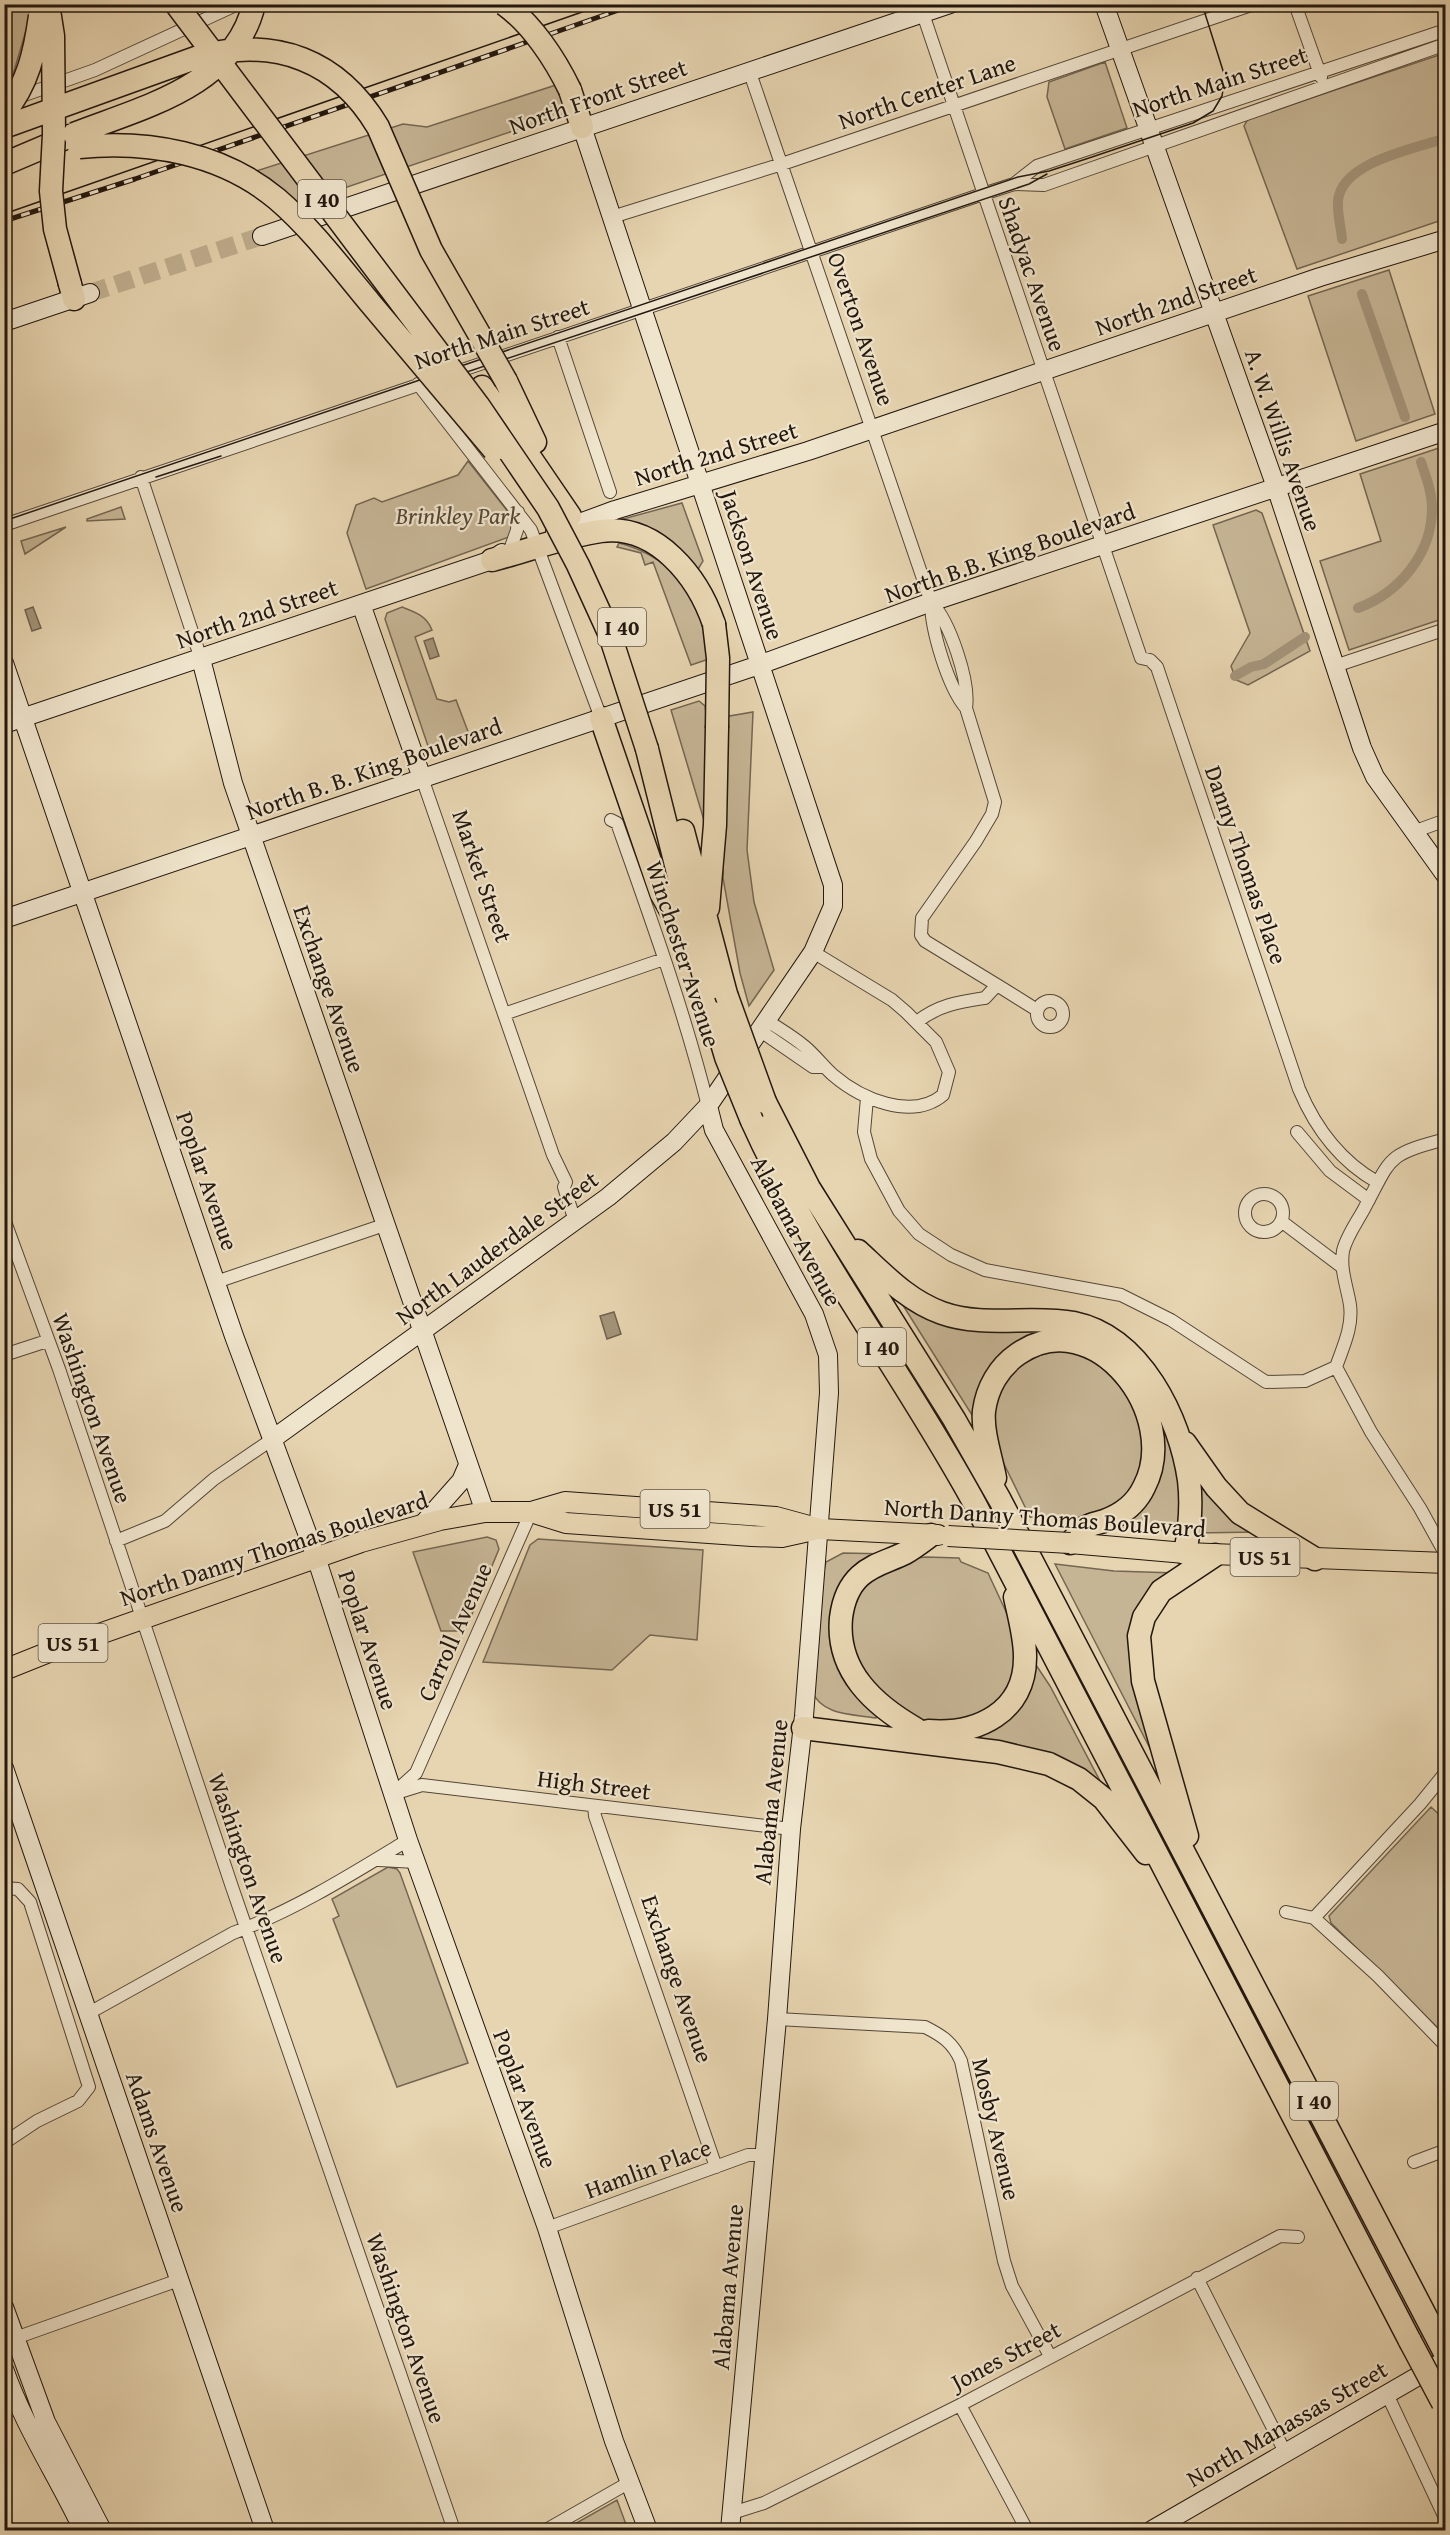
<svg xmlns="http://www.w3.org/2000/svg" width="1450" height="2535" font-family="'Gentium Book Plus',serif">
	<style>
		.green { fill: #c6b595; stroke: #746652; stroke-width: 1.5 }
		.water { fill: #a4947a; stroke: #70624f; stroke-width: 1.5 }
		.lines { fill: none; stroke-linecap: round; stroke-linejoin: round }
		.canal { stroke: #a4947a; stroke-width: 10 }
		.secondary-tunnel { stroke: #c0af90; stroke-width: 18; stroke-dasharray: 18 9; stroke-linecap: butt }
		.street-casing { stroke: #544637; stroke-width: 14 }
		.secondary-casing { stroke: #23170e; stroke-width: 20 }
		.primary-casing { stroke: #23170e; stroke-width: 22 }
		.highway-casing { stroke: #23170e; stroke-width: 25 }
		.street { stroke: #efe4cc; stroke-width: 12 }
		.secondary { stroke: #efe4cc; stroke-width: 18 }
		.primary { stroke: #e7d5b1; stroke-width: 20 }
		.highway { stroke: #e7d5b1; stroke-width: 22 }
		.tram { stroke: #23170e; stroke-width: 1.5 }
		.rail-casing { stroke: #23170e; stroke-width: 5 }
		.rail { stroke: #efe4cc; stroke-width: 3; stroke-dasharray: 9; stroke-linecap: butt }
		.primary-bridge-casing { stroke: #23170e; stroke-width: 22; stroke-linecap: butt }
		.highway-bridge-casing { stroke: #23170e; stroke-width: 25; stroke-linecap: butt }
		.primary-bridge { stroke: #e7d5b1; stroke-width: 20 }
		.highway-bridge { stroke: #e7d5b1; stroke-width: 22 }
		.labels { text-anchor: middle; stroke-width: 4.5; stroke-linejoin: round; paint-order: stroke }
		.shield { fill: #efe4cc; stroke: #605447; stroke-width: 1.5 }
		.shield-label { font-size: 22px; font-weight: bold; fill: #23170e }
		.street-label { font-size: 24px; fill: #23170e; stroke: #efe4cc }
		.park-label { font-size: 24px; font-style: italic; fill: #544636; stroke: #efe4cc }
	</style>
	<rect width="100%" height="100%" fill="#e7d5b1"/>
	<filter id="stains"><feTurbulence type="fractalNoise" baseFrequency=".00333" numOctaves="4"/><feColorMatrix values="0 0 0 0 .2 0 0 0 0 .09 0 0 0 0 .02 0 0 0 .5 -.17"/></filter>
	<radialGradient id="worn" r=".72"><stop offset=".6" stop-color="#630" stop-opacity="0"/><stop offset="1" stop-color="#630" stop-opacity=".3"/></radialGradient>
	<path class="green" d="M4 5H29L30 17 12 78 5 80Z
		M1445 53V219L1297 269 1244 126 1248 119Z
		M1105 62 1127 128 1065 149 1047 97 1049 82Z
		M556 85 566 105V113L297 204 253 172 403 124 427 127Z
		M1389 270 1435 414 1356 441 1308 296Z
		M1445 446V618L1349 650 1320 561 1381 541 1360 474Z
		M468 461 513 518 514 523 509 537 366 589 347 533 356 505 374 498 382 502 458 475Z
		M682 503 703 561 697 571 612 522Z
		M121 507 125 519 87 521V519Z
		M1256 510 1262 513 1310 651 1248 685 1236 680 1231 666 1250 633 1213 525Z
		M66 527 25 554 21 541Z
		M619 543C661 554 689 580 705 622 709 633 708 647 709 659L691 665 653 562 645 565 641 553 617 547Z
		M402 607C415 612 427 616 432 630L415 637 437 699 449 702 456 700 472 742 438 752 429 749 385 619 387 613Z
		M699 701 705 706 709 736 706 827 671 710Z
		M753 712 747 850 754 902 774 970 749 1006 740 973 723 878 724 717Z
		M894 1291C913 1304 933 1317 955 1323 982 1329 1013 1325 1041 1326 1095 1327 1123 1348 1150 1394 1159 1408 1167 1422 1172 1438 1181 1467 1191 1503 1182 1532L1099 1527C1109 1521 1122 1519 1131 1511 1203 1445 1112 1298 1021 1347 993 1362 982 1393 980 1423H977Z
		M1063 1345 1093 1356 1132 1400 1145 1442 1137 1486 1113 1510 1072 1519 1030 1517 1003 1462 994 1438V1398L1013 1368Z
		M1199 1475 1260 1532 1194 1533Z
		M487 1537 496 1540 499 1549 465 1631H441L413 1552Z
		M538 1539 703 1550 697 1640 650 1635 612 1670 483 1662 530 1545Z
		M843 1553 889 1554 833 1629 877 1713 876 1718C853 1714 822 1716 812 1691L821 1583 826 1562Z
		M926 1557 959 1558 961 1562 988 1573 1015 1631 1014 1675 997 1704 969 1723 924 1721 890 1705 850 1651V1608L868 1577 908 1559Z
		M1055 1564 1114 1571 1175 1573 1148 1598 1158 1764Z
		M1030 1656 1050 1686 1109 1798 949 1738 991 1727Z
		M1431 1807 1445 1820V2035L1331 1923 1329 1916Z
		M388 1867 397 1869 400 1873 468 2063 397 2087 333 1919 339 1916 332 1899Z
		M617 2500 628 2530H564Z"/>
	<path class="water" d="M33 607 41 628 32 631 25 610Z
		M433 638 439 656 430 659 424 641Z
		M614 1312 621 1334 607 1339 600 1316Z"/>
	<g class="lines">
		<path class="canal" d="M1342 239C1341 227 1337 213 1338 201 1341 162 1414 149 1446 138
			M1362 294 1405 417
			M1358 608C1399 593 1432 554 1432 508 1432 492 1426 477 1421 462
			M1235 676 1251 667 1264 664 1305 637"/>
		<path class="secondary-tunnel" d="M90 293 262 236"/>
		<g class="street-casing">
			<path id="street" d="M1295 4 1321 77
				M923 14 1141 658 1150 660 1157 667 1299 1089C1315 1127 1340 1161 1377 1182
				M749 70 931 602C931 630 948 687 966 708L995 802 992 814 976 841 922 918 921 935 925 941 997 985
				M16 98 95 70 238 4
				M1014 184 1044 185 1446 44
				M612 217 782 164 1254 4
				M558 337 610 492
				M418 384 531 530 601 718
				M141 477 201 659
				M4 525 983 194 1014 184 1037 166 1446 30
				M511 547 517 530 518 512
				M931 602C950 622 970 681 966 708
				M1335 666 1446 629
				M422 778 553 1155 566 1182 564 1187 575 1221
				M611 820 617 823C650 916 684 1010 708 1106
				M1413 832 1446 820
				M1037 1014a13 13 0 1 1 26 0a13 13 0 1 1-26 0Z
				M504 1014 664 959
				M766 1020C778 1028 792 1036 804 1046 815 1055 823 1066 833 1075 861 1099 912 1121 943 1095L949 1072 936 1042 906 1012 892 1000 813 952
				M917 1022C938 1005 959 1002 985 998L997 985 1037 1010
				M759 1030 813 1067H825
				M867 1098 864 1132 871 1159 899 1211 919 1234 951 1255 985 1270 1121 1295 1171 1320 1266 1382 1305 1381 1336 1367
				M1297 1132 1330 1171 1369 1200
				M1446 1139C1385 1155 1392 1157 1364 1209 1357 1222 1346 1237 1343 1251 1340 1270 1347 1286 1350 1305 1353 1327 1343 1347 1336 1367L1371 1432 1420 1508 1446 1555
				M1245 1213a19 19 0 1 1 38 0a19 19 0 1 1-38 0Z
				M4 1219 59 1369 232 1887 454 2530
				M1281 1221 1342 1267
				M216 1282 384 1225
				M4 1355 47 1341
				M116 1541 165 1521 214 1479 274 1438
				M396 1791 416 1773 531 1512
				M393 1794 422 1785 791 1829
				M594 1806 595 1816 716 2167
				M379 1860 416 1862
				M4 1888 18 1889 30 1902 89 2087 78 2101 37 2121 4 2143
				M1286 1912 1314 1918 1420 1804 1446 1772
				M1314 1918 1378 1976 1446 2046
				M89 2013 233 1933C295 1910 352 1874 408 1840
				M777 2019 925 2027C943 2036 953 2043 961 2061L1004 2261 1012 2286 1050 2356
				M1414 2162 1446 2150
				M547 2228 748 2155H764
				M1197 2278 1285 2452
				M4 2342 179 2280
				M1387 2394 1446 2520
				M960 2405 1027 2530
				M732 2513 764 2503 960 2405 1280 2236 1298 2237
				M546 2530 630 2482"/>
		</g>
		<g class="secondary-casing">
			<path id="secondary" d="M1104 4 1276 487 1362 748 1375 777 1446 876
				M262 236 950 4
				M4 322 90 293
				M555 532 615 510 808 451 1320 277 1446 239
				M361 604 422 778
				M201 659 233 783 485 1512
				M4 663 234 1336 316 1557 408 1840 547 2228 614 2441 648 2530
				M4 724 492 560 502 553
				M4 919 759 665 931 602 1446 431
				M708 1106 714 1130 814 1314 828 1355 829 1393 804 1716 791 1829 777 2019 730 2530
				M274 1438 608 1197 674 1142 708 1106 813 952 833 906V885L582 127
				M422 1525 461 1481 468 1465
				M4 1768 265 2530
				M4 2307 46 2422 102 2530
				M4 2369C25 2428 57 2475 83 2530
				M1152 2530 1446 2360"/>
		</g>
		<g class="primary-casing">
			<path id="primary" d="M531 1512 566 1523 752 1536 782 1537 818 1529
				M1070 1543 1185 1553 1446 1563
				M4 1670 54 1650 361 1542 440 1520 485 1512H531L565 1502 776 1517 820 1529 938 1535"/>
		</g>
		<g class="highway-casing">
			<path id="highway" d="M570 90 582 127
				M4 164 70 136
				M70 284 74 299
				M506 381 535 442
				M482 387 570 516
				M492 560C526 551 567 536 601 531 657 524 698 577 714 624
				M601 718 661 893 684 934
				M647 749 713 1013
				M683 831 726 994
				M708 908 715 825 717 728
				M765 1102 809 1188 954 1419 1000 1500 1446 2355
				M752 1121C813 1257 905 1375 976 1506L1410 2341
				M858 1251C884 1275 908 1301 942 1313 984 1328 1031 1315 1074 1323 1141 1337 1180 1418 1189 1480 1192 1505 1190 1528 1185 1553
				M1185 1443 1216 1487 1240 1513 1315 1559
				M995 1478C991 1457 982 1432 984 1411 987 1388 999 1367 1018 1354 1095 1301 1182 1415 1144 1487 1136 1504 1121 1515 1104 1521 1098 1523 1091 1524 1086 1527 1081 1531 1075 1538 1070 1543
				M803 1728 998 1752 1049 1764 1079 1779 1104 1799 1146 1853
				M916 1729C874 1705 836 1671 841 1618 843 1602 848 1587 860 1576 873 1564 889 1561 905 1553 914 1548 923 1541 931 1535
				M928 1731C976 1735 1026 1713 1025 1656 1025 1637 1019 1616 1015 1597
				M1187 1836 1143 1681 1139 1636 1144 1617 1161 1591 1215 1555"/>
		</g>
		<use href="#street" class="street"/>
		<use href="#secondary" class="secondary"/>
		<use href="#primary" class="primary"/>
		<use href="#highway" class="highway"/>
		<path class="tram" d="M4 214 605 4
			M434 383 1029 184 1047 174
			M156 477 221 456
			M4 521 1018 177 1049 171 1086 159 1193 123 1213 111 1222 96 1225 77 1202 4"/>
		<g class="rail-casing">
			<path id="rail" d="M4 221 135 179 636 4"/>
		</g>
		<use href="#rail" class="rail"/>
		<g class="primary-bridge-casing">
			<path id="primary-bridge" d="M948 1536 1070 1543"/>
		</g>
		<g class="highway-bridge-casing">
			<path id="highway-bridge" d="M48 4 53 36 54 134 51 191 55 229 70 284
				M176 4 478 405 548 508 578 565 610 635 647 749
				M504 4C532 24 555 59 570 90
				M4 113C28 84 35 52 40 16
				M4 127 201 56C276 37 338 60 378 127L431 250 506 381
				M74 134C143 107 235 86 254 4
				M79 147C148 140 222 153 277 199 312 229 341 268 371 304 412 352 453 401 494 450
				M714 624 718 658 717 728
				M726 994 765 1102
				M713 1013 726 1057 752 1121
				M1410 2341 1443 2403"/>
		</g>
		<use href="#primary-bridge" class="primary-bridge"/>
		<use href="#highway-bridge" class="highway-bridge"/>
	</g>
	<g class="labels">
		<g class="shield">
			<rect x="298" y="180" width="48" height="38" rx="4.5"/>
			<rect x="598" y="608" width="48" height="38" rx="4.5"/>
			<rect x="858" y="1328" width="48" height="38" rx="4.5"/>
			<rect x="640.5" y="1490" width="69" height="38" rx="4.5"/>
			<rect x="1230.5" y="1538" width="69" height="38" rx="4.5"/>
			<rect x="38.5" y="1624" width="69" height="38" rx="4.5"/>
			<rect x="1290" y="2082" width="48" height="38" rx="4.5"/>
		</g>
		<g class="shield-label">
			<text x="322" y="207">I 40</text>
			<text x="622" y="635">I 40</text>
			<text x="882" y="1355">I 40</text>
			<text x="675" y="1517">US 51</text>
			<text x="1265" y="1565">US 51</text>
			<text x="73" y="1651">US 51</text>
			<text x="1314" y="2109">I 40</text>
		</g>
		<g class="street-label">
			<text transform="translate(1220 82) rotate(-18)" y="8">North Main Street</text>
			<text transform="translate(927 92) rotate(-19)" y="8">North Center Lane</text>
			<text transform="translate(598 97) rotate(-19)" y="8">North Front Street</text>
			<text transform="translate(1032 274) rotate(71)" y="8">Shadyac Avenue</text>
			<text transform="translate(1176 301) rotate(-19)" y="8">North 2nd Street</text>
			<text transform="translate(861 329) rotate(71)" y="8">Overton Avenue</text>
			<text transform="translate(502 334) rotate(-18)" y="8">North Main Street</text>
			<text transform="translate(1283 440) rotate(71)" y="8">A. W. Willis Avenue</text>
			<text transform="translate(716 454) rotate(-17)" y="8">North 2nd Street</text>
			<text transform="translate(1010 553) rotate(-19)" y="8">North B.B. King Boulevard</text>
			<text transform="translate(752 565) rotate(72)" y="8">Jackson Avenue</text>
			<text transform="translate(257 614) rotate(-19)" y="8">North 2nd Street</text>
			<text transform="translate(374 769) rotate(-19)" y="8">North B. B. King Boulevard</text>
			<text transform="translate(1246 865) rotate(71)" y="8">Danny Thomas Place</text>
			<text transform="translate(482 876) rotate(71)" y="8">Market Street</text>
			<text transform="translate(683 954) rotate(72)" y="8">Winchester Avenue</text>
			<text transform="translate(329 989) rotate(71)" y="8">Exchange Avenue</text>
			<text transform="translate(207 1181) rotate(71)" y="8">Poplar Avenue</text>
			<text transform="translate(796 1231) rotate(62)" y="8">Alabama Avenue</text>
			<text transform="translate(497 1248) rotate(-36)" y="8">North Lauderdale Street</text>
			<text transform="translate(92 1408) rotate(71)" y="8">Washington Avenue</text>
			<text transform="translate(1045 1518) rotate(4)" y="8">North Danny Thomas Boulevard</text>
			<text transform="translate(274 1549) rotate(-18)" y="8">North Danny Thomas Boulevard</text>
			<text transform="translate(455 1632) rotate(-66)" y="8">Carroll Avenue</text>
			<text transform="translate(368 1640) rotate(72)" y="8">Poplar Avenue</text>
			<text transform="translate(594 1785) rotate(7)" y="8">High Street</text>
			<text transform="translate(771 1802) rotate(-84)" y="8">Alabama Avenue</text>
			<text transform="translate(248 1868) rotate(71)" y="8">Washington Avenue</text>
			<text transform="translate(677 1979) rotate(71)" y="8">Exchange Avenue</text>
			<text transform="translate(525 2099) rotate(70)" y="8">Poplar Avenue</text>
			<text transform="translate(996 2129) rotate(77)" y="8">Mosby Avenue</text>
			<text transform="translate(157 2142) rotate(71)" y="8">Adams Avenue</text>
			<text transform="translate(648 2169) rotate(-20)" y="8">Hamlin Place</text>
			<text transform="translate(728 2287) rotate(-85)" y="8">Alabama Avenue</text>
			<text transform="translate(406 2328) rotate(71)" y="8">Washington Avenue</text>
			<text transform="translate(1006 2356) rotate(-28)" y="8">Jones Street</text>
			<text transform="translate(1287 2424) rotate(-30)" y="8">North Manassas Street</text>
		</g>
		<g class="park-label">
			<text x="458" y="524">Brinkley Park</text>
		</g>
	</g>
	<rect width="1450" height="2535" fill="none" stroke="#e7d5b1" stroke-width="24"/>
	<rect x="6" y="6" width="1438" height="2523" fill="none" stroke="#23170e" stroke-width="3"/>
	<rect x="12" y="12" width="1426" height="2511" fill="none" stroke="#23170e" stroke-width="1.5"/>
	<rect width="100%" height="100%" filter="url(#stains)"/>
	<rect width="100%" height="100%" fill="url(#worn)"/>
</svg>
